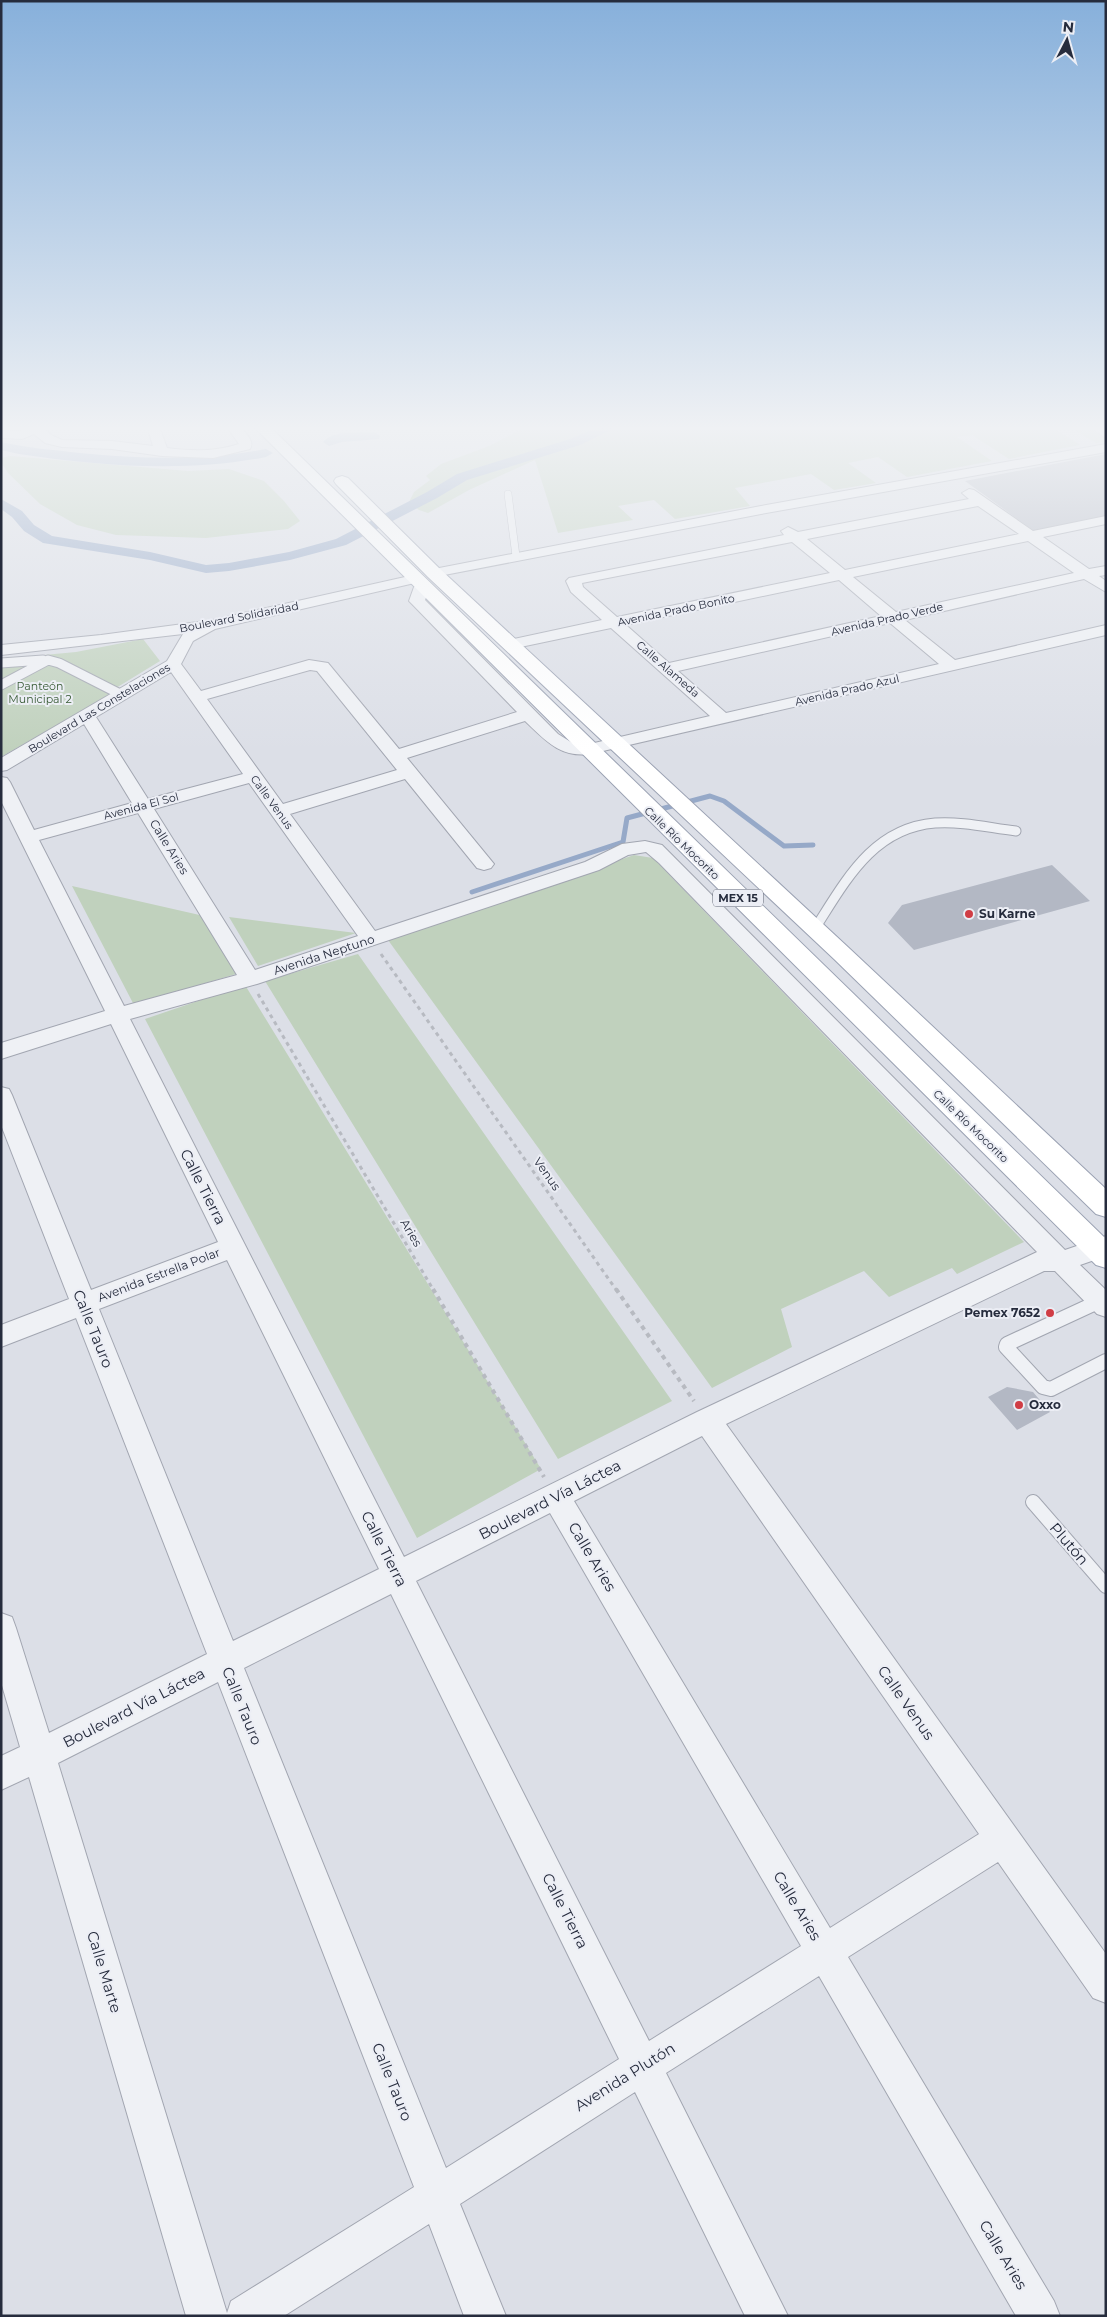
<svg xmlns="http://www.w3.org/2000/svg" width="1107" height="2317" font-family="Montserrat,sans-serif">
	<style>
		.green { fill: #c0d1bd }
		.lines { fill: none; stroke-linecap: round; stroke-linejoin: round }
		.stream { stroke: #96a9c8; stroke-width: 5 }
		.canal { fill: #96a9c8; fill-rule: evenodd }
		.building { fill: #b3b8c4 }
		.service-far2-casing { stroke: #a2a6b1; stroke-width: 8 }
		.service-far1-casing { stroke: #a2a6b1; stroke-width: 11 }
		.service-casing { stroke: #a2a6b1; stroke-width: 16 }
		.minor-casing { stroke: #a2a6b1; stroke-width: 2 }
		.primary-casing { stroke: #9ba2b3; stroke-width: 2 }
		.path-far1 { stroke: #b7bac1; stroke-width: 3; stroke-dasharray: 4 4; stroke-linecap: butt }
		.path { stroke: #b7bac1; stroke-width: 4; stroke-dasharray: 4.5 4.5; stroke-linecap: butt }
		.service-far2 { stroke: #eff1f5; stroke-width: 7 }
		.service-far1 { stroke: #eff1f5; stroke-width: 9 }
		.service { stroke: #eff1f5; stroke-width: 14 }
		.minor { fill: #eff1f5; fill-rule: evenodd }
		.primary { fill: #fff; fill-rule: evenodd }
		.poi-dot { fill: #d03d45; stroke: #eceef5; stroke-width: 2 }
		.labels { text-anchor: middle; stroke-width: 4; stroke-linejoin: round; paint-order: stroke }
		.far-street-label { font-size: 11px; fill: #262c3d; stroke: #eceef5 }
		.far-park-label { font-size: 11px; fill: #365933; stroke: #eceef5 }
		.shield { fill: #eceef5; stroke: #616674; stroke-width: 1 }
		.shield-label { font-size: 11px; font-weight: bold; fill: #262c3d }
		.street-label { font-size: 12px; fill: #262c3d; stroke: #eceef5 }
		.poi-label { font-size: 12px; font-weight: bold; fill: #262c3d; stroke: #eceef5; text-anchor: start }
		.near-street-label { font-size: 15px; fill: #262c3d; stroke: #eceef5 }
	</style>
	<rect width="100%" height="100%" fill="#dcdfe7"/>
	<path class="green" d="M528 426H1064L1054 428 1080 445 1009 459 972 435 957 437 992 461 907 477 878 457 848 463 876 483 834 490 811 474 735 488 750 506 675 519 654 500 618 506 633 520 558 533 535 460 469 490 428 513 419 510 409 502 414 492 430 480 426 476 441 464 489 446Z
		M1068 426H1091L1106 436V442L1096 443Z
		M10 456 188 471 229 469 264 481 284 501 300 521 288 529 206 538 116 535 77 525 40 504 8 473 1 462V458Z
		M143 639 160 661 116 688 104 698 1 757V659L76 652Z
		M634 855 653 858 1024 1242 957 1274 952 1268 889 1297 864 1271 781 1309 792 1347 712 1388 388 940Z
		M72 886 204 916 239 973 134 1005Z
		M229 917 356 933 258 966Z
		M358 954 672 1401 558 1459 265 981Z
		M245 985 541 1469 417 1538 145 1019Z"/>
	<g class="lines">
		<path class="stream" d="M472 892 623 842 627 818 710 796 724 801 784 846 813 845"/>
		<path class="canal" d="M601 426H619L580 445 467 480 437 498 346 545 290 560 229 571 206 573 150 560 43 543 24 531 12 517 1 509V499L22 511 34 525 52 536 150 552 206 565 229 563 289 552 336 539 427 492 457 474 570 439Z
			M374 432 380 436 379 439 342 442 329 446 323 442C333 430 359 433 374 432Z
			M1 442C27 448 54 450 80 453 143 459 204 461 266 449L273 453 266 457C185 473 101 466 19 454L1 450Z"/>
	</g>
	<path class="building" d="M1106 454V516L1034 531 965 481Z
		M1052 865 1090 901 914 950 888 923 902 905Z
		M1007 1387 1033 1392 1050 1412 1017 1430 988 1397Z"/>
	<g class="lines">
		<g class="service-far2-casing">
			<path id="service-far2" d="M508 494 516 556"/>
		</g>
		<g class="service-far1-casing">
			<path id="service-far1" d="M1 663 43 660
				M1 685 48 660 59 663 122 695
				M814 930C845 882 872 828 935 823 962 821 990 828 1016 831"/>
		</g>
		<g class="service-casing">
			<path id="service" d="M1100 1301 1007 1344 1006 1347 1043 1387 1051 1389 1106 1361
				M1033 1502 1106 1586"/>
		</g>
		<g class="minor-casing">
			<path id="minor" d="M29 426H42L51 435 62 440 112 441 153 446 147 426H159L167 448C191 451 215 452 239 444L226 426H239C245 433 255 440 250 449L213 458 162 456 112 449 62 447 45 443 34 434 22 439 1 438V430L20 431Z
				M1088 426 1106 428V438Z
				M1106 444V452L761 514 434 577 427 573 434 569 761 506Z
				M969 489 974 490 1033 531 1106 516V524L1043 537 1089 569 1106 566V575L1099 576 1106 581V592L1084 579 905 620 955 660 1106 625V635L590 754C560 758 545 740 525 721L407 758 494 864 491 868 484 870 477 868 405 779 290 814 375 931 585 862 622 844 645 841 662 845 1065 1250 1106 1236V1256L1080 1265 1106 1290V1317L1097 1314 1055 1271H1044L726 1424 1106 1954V2003L1093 1998 998 1862 848 1957 1054 2301 1060 2316H1016L819 1976 666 2073 788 2316H745L635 2092 460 2204 506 2316H464L429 2224 284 2316H186L29 1777 1 1790V1756L20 1747 1 1682V1613L12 1617 16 1628 49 1733 207 1654 76 1318 1 1347V1325L69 1299 1 1125V1087L9 1089 12 1095 91 1290 218 1242 111 1024 1 1059V1043L105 1011 1 801V777L7 778 10 782 34 830 132 803 84 724 7 770 1 771V758L167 661 183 634 1 655V645L101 635 213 620 414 575 419 576 421 579 419 582 215 629 193 641 181 664 201 691 309 660 328 663 399 749 517 712 412 604 409 601 414 587 422 582 430 587 425 600 558 734 574 744H590L710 716 611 628 511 649 505 647 503 644 505 641 602 620 571 592 566 581 569 578 784 535 781 531 788 527 798 532 969 499 962 493ZM978 506 1019 534 845 570 807 539ZM1028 541 1074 573 896 612 853 577ZM792 542 830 573 617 617 583 587 582 583ZM839 580 881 616 669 663 626 625ZM890 623 939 664 726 713 678 671ZM310 670 317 671 397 770 283 804 207 699ZM171 672 243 774 148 799 96 717ZM249 783 358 936 255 970 154 809ZM138 813 237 975 124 1006 39 840ZM646 852 659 863 1037 1252 697 1412 404 1557 130 1019 257 984 599 870 628 855ZM227 1260 379 1569 233 1641 99 1309ZM702 1436 979 1834 830 1928 574 1501ZM550 1513 801 1946 649 2041 416 1581ZM391 1594 619 2059 446 2168 244 1668ZM218 1682 414 2187 231 2301 227 2313 58 1763Z"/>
		</g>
		<g class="primary-casing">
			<path id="primary" d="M253 426H269L1106 1239V1268L1096 1265Z
				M342 476 348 478 440 569 850 949 1106 1189V1217L1096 1214 834 959 428 577 336 484 334 481 336 478Z"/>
		</g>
		<path class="path-far1" d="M381 954 617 1291
			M258 994 434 1291"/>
		<path class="path" d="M433 1289 544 1477
			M616 1289 694 1401"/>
		<use href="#service-far2" class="service-far2"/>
		<use href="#service-far1" class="service-far1"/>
		<use href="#service" class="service"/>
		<use href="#minor" class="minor"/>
		<use href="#primary" class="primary"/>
	</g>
	<linearGradient id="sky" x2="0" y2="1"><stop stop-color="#87b0db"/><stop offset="0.57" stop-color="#eff1f4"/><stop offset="1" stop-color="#eff1f4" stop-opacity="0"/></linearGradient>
	<rect width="1107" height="751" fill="url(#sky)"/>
	<g class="poi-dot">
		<circle cx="969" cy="914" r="5"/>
		<circle cx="1050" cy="1313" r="5"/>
		<circle cx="1019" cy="1405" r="5"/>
	</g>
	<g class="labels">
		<g class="far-street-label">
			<text transform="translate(676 610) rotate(-12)" y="4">Avenida Prado Bonito</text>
			<text transform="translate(239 617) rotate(-11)" y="4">Boulevard Solidaridad</text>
			<text transform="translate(887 619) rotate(-13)" y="4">Avenida Prado Verde</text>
			<text transform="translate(668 669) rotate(41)" y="4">Calle Alameda</text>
			<text transform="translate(847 690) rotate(-13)" y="4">Avenida Prado Azul</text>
			<text transform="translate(99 708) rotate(-31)" y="4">Boulevard Las Constelaciones</text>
			<text transform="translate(272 802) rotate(54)" y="4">Calle Venus</text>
			<text transform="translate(141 806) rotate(-15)" y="4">Avenida El Sol</text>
			<text transform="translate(682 843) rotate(44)" y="4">Calle Río Mocorito</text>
			<text transform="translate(971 1126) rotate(44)" y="4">Calle Río Mocorito</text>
		</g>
		<g class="far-park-label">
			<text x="40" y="690">Panteón<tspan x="40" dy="13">Municipal 2</tspan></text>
		</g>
		<rect class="shield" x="713" y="889.5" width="50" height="17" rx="4"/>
		<g class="shield-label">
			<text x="738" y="902">MEX 15</text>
		</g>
		<g class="street-label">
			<text transform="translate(169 847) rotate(58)" y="4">Calle Aries</text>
			<text transform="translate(324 955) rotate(-18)" y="4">Avenida Neptuno</text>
			<text transform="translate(547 1174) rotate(55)" y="4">Venus</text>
			<text transform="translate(411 1233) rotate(59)" y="4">Aries</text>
			<text transform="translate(159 1275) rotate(-21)" y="4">Avenida Estrella Polar</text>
		</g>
		<g class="poi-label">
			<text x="979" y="918">Su Karne</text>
			<text x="1040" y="1317" text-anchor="end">Pemex 7652</text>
			<text x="1029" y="1409">Oxxo</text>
		</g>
		<g class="near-street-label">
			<text transform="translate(203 1187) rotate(63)" y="5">Calle Tierra</text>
			<text transform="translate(93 1329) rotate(68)" y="5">Calle Tauro</text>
			<text transform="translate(550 1500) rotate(-27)" y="5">Boulevard Vía Láctea</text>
			<text transform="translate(1069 1544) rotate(49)" y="5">Plutón</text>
			<text transform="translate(384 1549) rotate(63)" y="5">Calle Tierra</text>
			<text transform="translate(592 1557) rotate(59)" y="5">Calle Aries</text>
			<text transform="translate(906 1703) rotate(55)" y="5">Calle Venus</text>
			<text transform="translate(242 1706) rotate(68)" y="5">Calle Tauro</text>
			<text transform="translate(134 1708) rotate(-27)" y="5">Boulevard Vía Láctea</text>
			<text transform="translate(797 1906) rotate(59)" y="5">Calle Aries</text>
			<text transform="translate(565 1911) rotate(63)" y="5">Calle Tierra</text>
			<text transform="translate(104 1972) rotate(73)" y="5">Calle Marte</text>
			<text transform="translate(625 2077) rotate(-32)" y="5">Avenida Plutón</text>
			<text transform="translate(392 2082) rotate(68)" y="5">Calle Tauro</text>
			<text transform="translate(1003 2255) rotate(59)" y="5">Calle Aries</text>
		</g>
	</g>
	<rect width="1107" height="2317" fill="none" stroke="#262c3d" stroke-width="5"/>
	<g transform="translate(1067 40) rotate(6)" stroke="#eceef5" stroke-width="4" paint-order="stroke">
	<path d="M0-4L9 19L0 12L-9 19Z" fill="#262c3d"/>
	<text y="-8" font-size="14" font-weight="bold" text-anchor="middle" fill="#262c3d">N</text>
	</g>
</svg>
